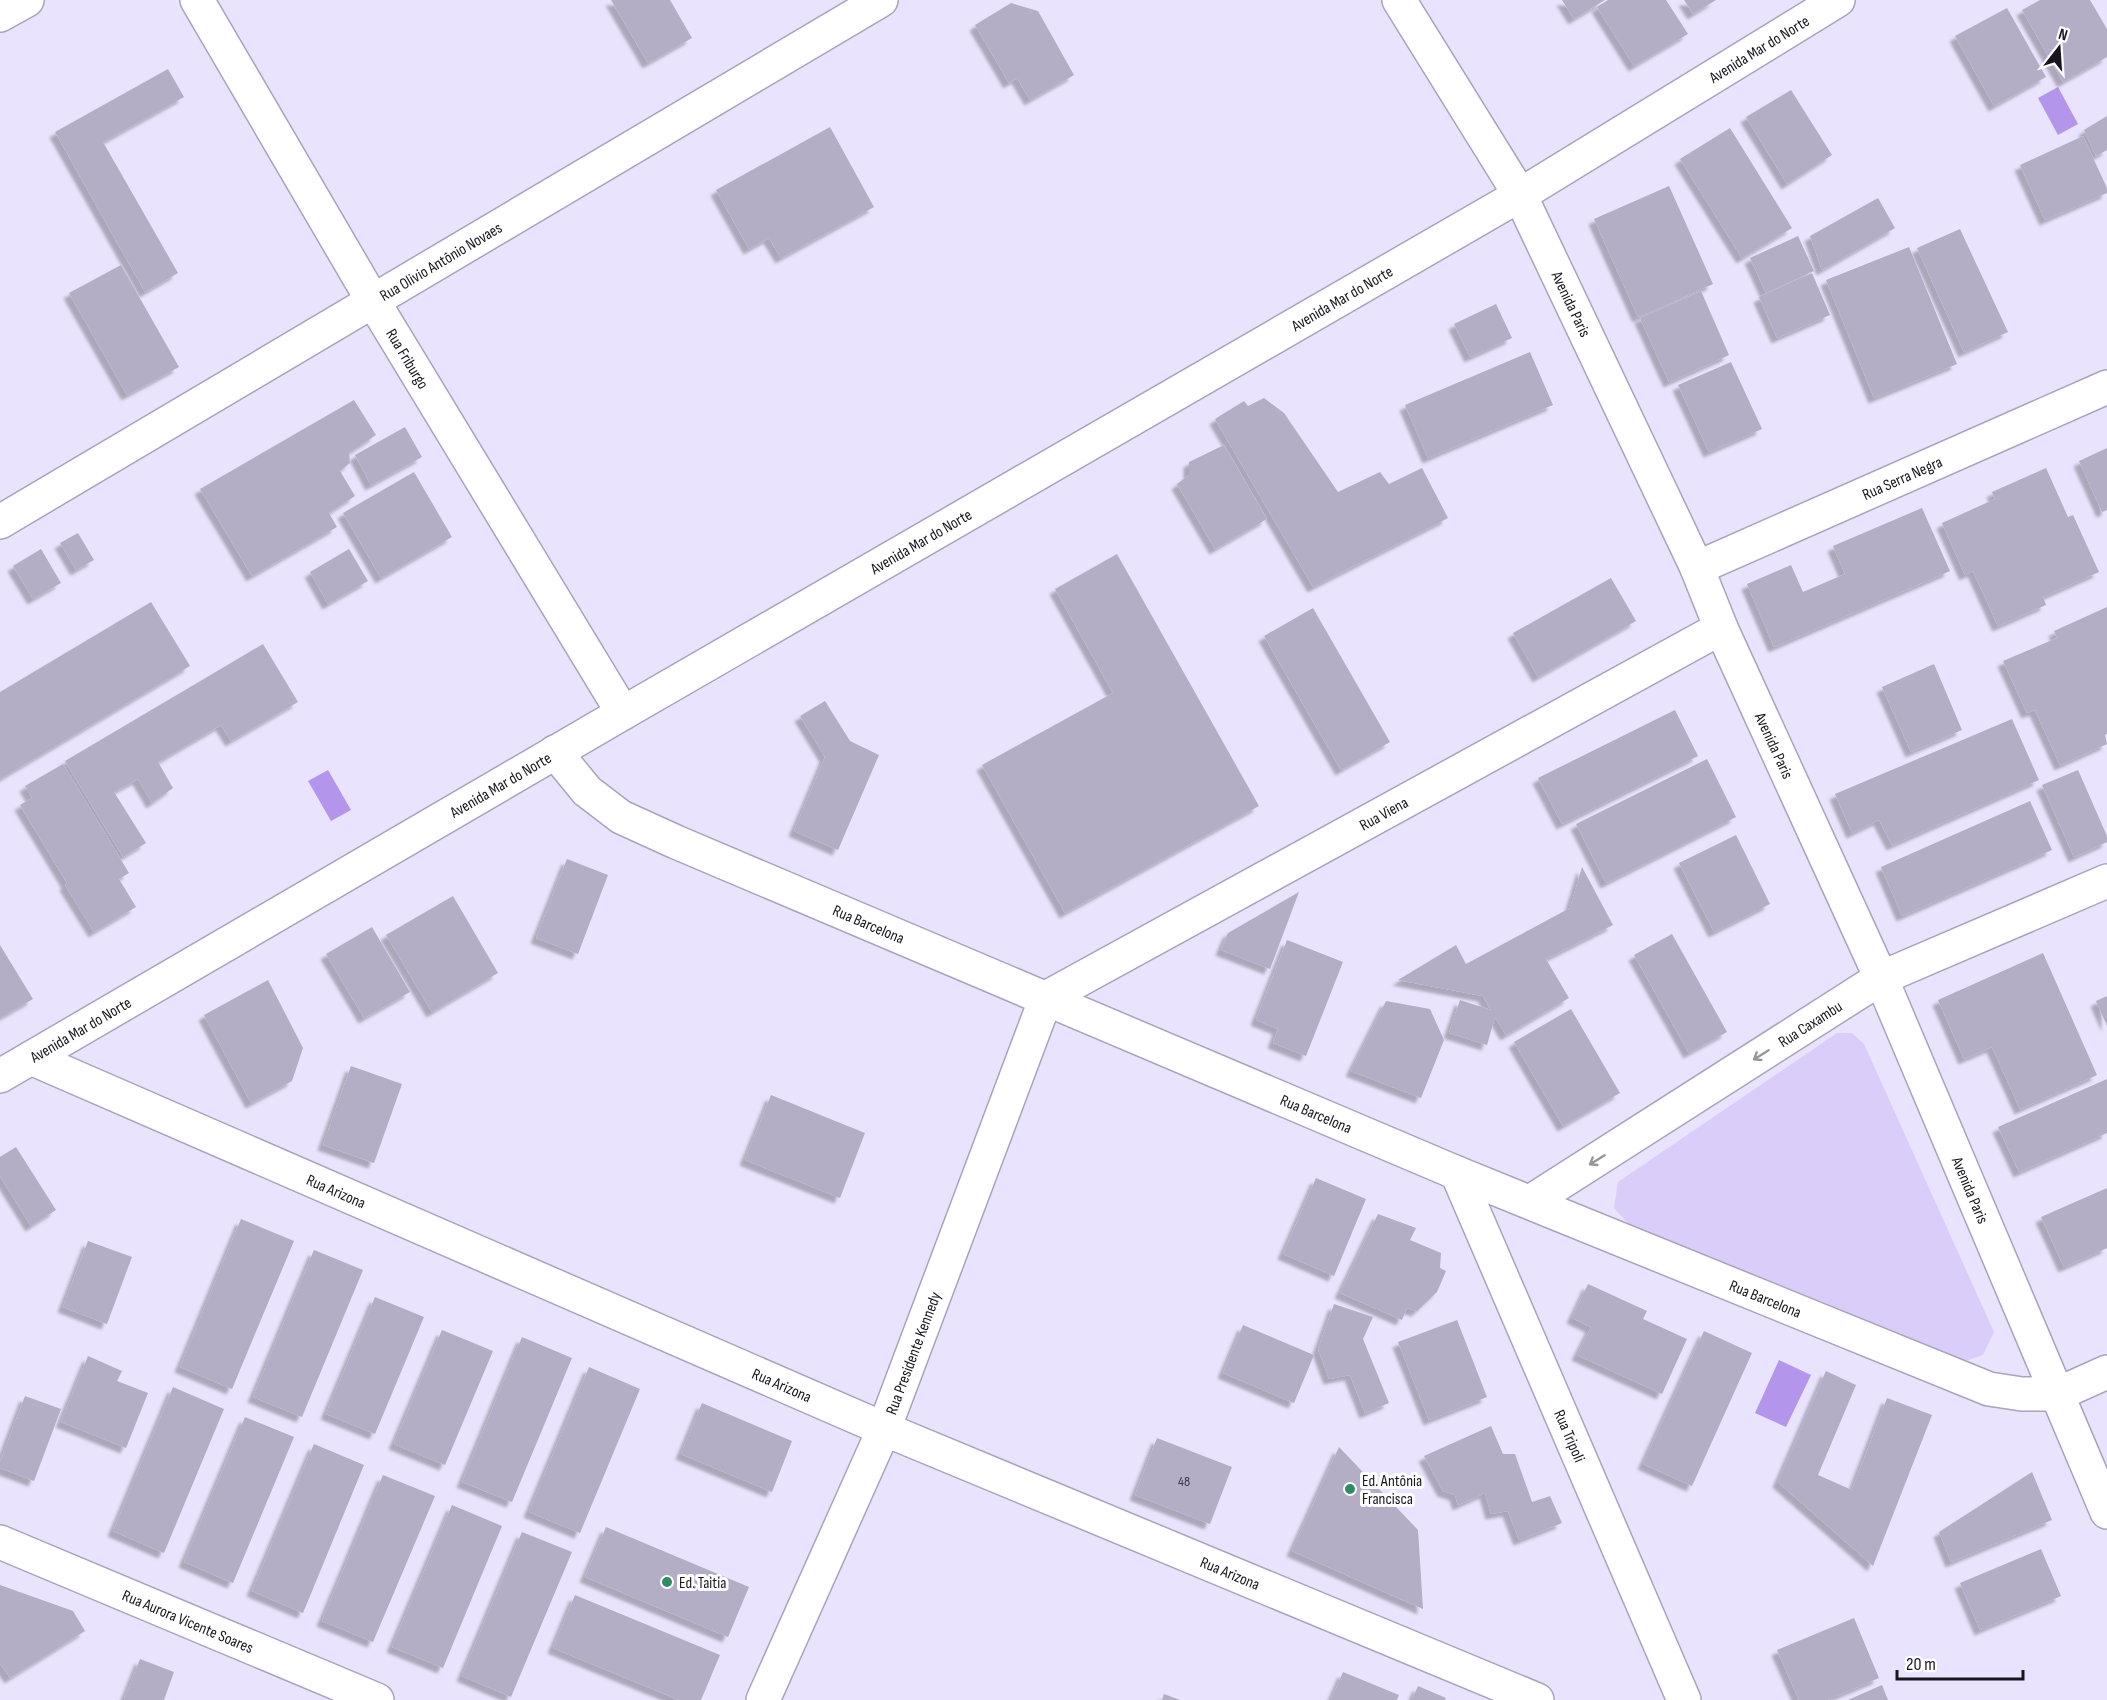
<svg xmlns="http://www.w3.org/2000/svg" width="2107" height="1700" font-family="'Sofia Sans Condensed',sans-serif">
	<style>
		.green { fill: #dacdf9 }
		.water { fill: #b396ec }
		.building { fill: #b4adc6; filter: url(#shadow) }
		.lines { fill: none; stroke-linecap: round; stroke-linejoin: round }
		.minor-casing { stroke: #aaa3bb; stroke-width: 36 }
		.minor { stroke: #fff; stroke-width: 33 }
		.oneway { stroke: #97969a }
		.poi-dot { fill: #2e8b62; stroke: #fff; stroke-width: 2 }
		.labels { text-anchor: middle; stroke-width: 6; stroke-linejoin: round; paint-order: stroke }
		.number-label { font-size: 14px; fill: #3f3b48 }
		.street-label { font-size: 16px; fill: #18151e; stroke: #fff }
		.poi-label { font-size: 16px; fill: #18151e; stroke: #fff; text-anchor: start }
	</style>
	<defs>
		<filter id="shadow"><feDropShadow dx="-5.5" dy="5.5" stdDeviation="1.5" flood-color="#0004"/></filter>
	</defs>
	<rect width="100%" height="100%" fill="#eae3fd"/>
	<path class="green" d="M1837 1033H1852L1864 1044 1994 1332 1983 1355 1960 1363 1631 1227 1614 1208 1618 1182Z"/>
	<path class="water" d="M2058 87 2078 124 2058 135 2038 98Z
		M328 770 351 810 331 821 308 781Z
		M1779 1360 1811 1375 1786 1427 1755 1413Z"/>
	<path class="building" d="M611 0H670L692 38 648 63Z
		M1562 0H1605L1574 19Z
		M1608 0H1666L1688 34 1634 66 1597 7Z
		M1684 0H1716L1693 14Z
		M2040 0H2090L2107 29V57L2063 82 2022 10Z
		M1011 3 1038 11 1074 75 1030 100 1017 78 1009 83 975 25Z
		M2007 8 2046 77 1994 106 1955 36Z
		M168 69 184 97 103 142 178 273 145 292 55 132Z
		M1791 90 1832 155 1787 184 1746 117Z
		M2107 116V150L2096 156 2084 130Z
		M830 127 874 207 781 258 769 238 749 249 716 190Z
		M1730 128 1792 228 1742 258 1680 159Z
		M2083 136 2107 188V193L2045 220 2020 165Z
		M1669 186 1713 284 1638 317 1594 219Z
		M1878 198 1895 228 1822 270 1810 236Z
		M1960 229 2008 332 1964 352 1917 248Z
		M1798 236 1814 271 1766 293 1750 258Z
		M1909 247 1957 364 1874 398 1826 280Z
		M121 265 179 367 127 395 69 293Z
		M1812 273 1830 315 1777 338 1759 297Z
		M1701 291 1729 355 1669 382 1640 318Z
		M1496 304 1512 338 1470 357 1454 324Z
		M1530 352 1553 405 1428 458 1405 405Z
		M1731 362 1762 429 1709 452 1678 385Z
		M1264 398 1284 413 1338 492 1380 472 1389 484 1422 468 1448 518 1313 587 1215 419 1244 401 1248 406Z
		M354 400 376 435 349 453 350 463 340 471 355 496 329 513 337 527 252 576 200 489Z
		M405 427 422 457 371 485 355 455Z
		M1224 445 1267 519 1215 549 1177 484 1189 475V462Z
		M2107 448V510L2102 512 2079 461Z
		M2046 468 2068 517 2073 515 2099 572 2043 597 2046 605 1998 626 1973 571 1965 575 1942 523 1995 499 1992 492Z
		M414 472 452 537 381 578 343 513Z
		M1922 508 1950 571 1774 647 1747 584 1791 565 1803 592 1845 574 1833 546Z
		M78 533 94 560 76 570 60 543Z
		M41 549 61 583 33 599 13 566Z
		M349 549 368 581 328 604 310 572Z
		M1117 554 1259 806 1065 913 982 765 1113 693 1055 589Z
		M1611 578 1636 621 1538 677 1513 633Z
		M151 602 190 666 0 779V692Z
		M2107 607V734L2105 735 2107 744 2060 765 2035 710 2027 713 2003 661 2057 638 2054 631Z
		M1313 608 1390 742 1341 770 1264 636Z
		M263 644 298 702 231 741 221 725 158 762 173 788 152 803 138 779 114 792 146 843 123 857 65 761Z
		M1934 664 1962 730 1911 752 1882 687Z
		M825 701 850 741 879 755 838 850 794 831 825 757 800 716Z
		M1675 710 1698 756 1562 824 1538 778Z
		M2012 719 2039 780 1892 845 1879 820 1852 833 1835 794Z
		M1707 759 1736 817 1606 883 1576 824Z
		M63 764 129 873 119 879 136 907 94 932 65 885 67 883 20 805 32 798 25 786Z
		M2078 770 2107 836V842L2074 857 2042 785Z
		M2030 801 2052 850 1902 916 1881 867Z
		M1736 835 1770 904 1714 932 1679 863Z
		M567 859 608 875 578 954 536 938Z
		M1582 867 1613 925 1546 959 1569 998 1506 1035 1495 1017 1487 1045 1449 1033 1460 1000 1491 1010 1483 996 1398 980 1456 945 1466 964 1570 908Z
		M1299 892 1270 969 1221 950 1228 933Z
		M453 896 498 973 432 1012 386 935Z
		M372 927 410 992 364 1018 326 954Z
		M1672 934 1727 1032 1689 1053 1634 955Z
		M1287 940 1343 962 1306 1056 1273 1043 1278 1029 1256 1020Z
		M0 945 33 999 0 1018Z
		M2043 953 2097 1075 2020 1109 1992 1047 1964 1059 1938 1000Z
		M268 980 303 1048 292 1081 251 1103 204 1015Z
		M2107 996V1026L2096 1001Z
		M1386 1001 1430 1009 1444 1040 1421 1098 1351 1071Z
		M1571 1009 1620 1093 1563 1126 1514 1042Z
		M351 1066 402 1084 374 1163 323 1145Z
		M2107 1079V1133L2019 1172 1998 1127Z
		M771 1095 865 1133 840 1198 745 1160Z
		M16 1147 56 1210 31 1226 0 1176V1157Z
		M1316 1178 1366 1199 1334 1276 1283 1254Z
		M2107 1188V1248L2064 1267 2041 1217Z
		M1378 1214 1416 1228 1410 1240 1441 1253 1440 1268 1446 1271 1437 1292 1417 1311 1407 1308 1402 1320 1340 1293Z
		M241 1219 294 1241 232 1389 180 1367Z
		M88 1241 132 1257 107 1324 63 1307Z
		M314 1250 363 1270 302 1417 253 1397Z
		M1588 1284 1647 1311 1643 1319 1687 1339 1662 1394 1577 1355 1591 1327 1572 1318Z
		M375 1297 424 1317 375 1434 326 1414Z
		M1334 1304 1373 1317 1363 1339 1389 1403 1365 1413 1350 1375 1329 1379 1318 1349Z
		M1457 1320 1487 1397 1429 1420 1398 1342Z
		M1243 1325 1314 1355 1294 1403 1223 1373Z
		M442 1330 493 1351 445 1465 394 1444Z
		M1704 1331 1752 1353 1692 1486 1643 1464Z
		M522 1337 572 1358 512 1502 462 1482Z
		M88 1356 122 1371 117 1381 148 1393 126 1448 61 1422Z
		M589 1367 640 1389 580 1533 529 1512Z
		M1826 1371 1856 1385 1818 1475 1852 1490 1887 1398 1932 1415 1873 1566 1778 1482Z
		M173 1387 224 1409 164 1553 113 1531Z
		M25 1396 61 1409 34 1481 0 1468V1462Z
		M702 1403 792 1441 772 1492 681 1454Z
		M245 1417 294 1437 233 1583 184 1562Z
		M1491 1426 1503 1454H1515L1532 1502 1550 1496 1562 1523 1519 1540 1508 1511 1491 1514 1485 1493 1458 1505 1455 1495 1443 1491 1424 1456Z
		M1157 1438 1232 1467 1210 1524 1135 1495Z
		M314 1444 364 1465 303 1613 252 1591Z
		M1339 1447 1418 1530 1423 1609 1292 1551Z
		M2032 1472 2052 1520 1951 1562 1939 1532Z
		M383 1475 435 1496 373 1642 322 1621Z
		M452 1505 502 1526 443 1668 392 1647Z
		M606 1527 749 1587 728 1637 585 1577Z
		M522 1532 572 1552 511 1697 462 1676Z
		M2041 1549 2061 1596 1980 1630 1960 1583Z
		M0 1585 73 1611 85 1631 10 1678 0 1663Z
		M575 1595 720 1655 701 1700H679L553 1648Z
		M1854 1618 1879 1678 1827 1700H1799L1777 1650Z
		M140 1659 174 1672 164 1700H124Z
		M1343 1672 1399 1695 1397 1700H1331Z
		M1882 1685 1888 1700H1848Z
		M1418 1686 1446 1698 1445 1700H1412Z
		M1164 1694 1180 1700H1162Z"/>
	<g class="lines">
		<g class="minor-casing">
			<g id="minor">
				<path id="s1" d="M197 0 373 301 623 713"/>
				<path id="s2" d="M1399 0 1520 195 1697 568 1721 628 1881 978 2107 1512"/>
				<path d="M0 15 27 0"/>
				<path id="s3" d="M0 522 881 0"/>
				<path id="s4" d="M1697 568 2107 387"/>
				<path id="s5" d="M555 752 587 791 621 817 676 842 1457 1173 1989 1389 2022 1394H2058L2107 1372"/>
				<path id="s6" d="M31 1058 884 1429 1537 1700"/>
				<path id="s7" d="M0 1076 623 713 1520 195 1838 0"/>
				<path id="s8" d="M1457 1173 1684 1700"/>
				<path id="s9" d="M1530 1202 1881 978 2107 881"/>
				<path id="s10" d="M0 1542 377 1700"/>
				<path id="s11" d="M763 1700 884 1429 1046 998 1721 628"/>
			</g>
		</g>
		<use href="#minor" class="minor"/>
	</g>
	<defs><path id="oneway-shaft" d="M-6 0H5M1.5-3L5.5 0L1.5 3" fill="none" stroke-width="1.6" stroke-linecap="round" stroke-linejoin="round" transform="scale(1.5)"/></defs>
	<g class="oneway">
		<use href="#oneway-shaft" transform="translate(1761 1055) rotate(148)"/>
		<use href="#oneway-shaft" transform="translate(1597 1160) rotate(148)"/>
	</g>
	<g class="poi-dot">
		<circle cx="1350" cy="1489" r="6"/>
		<circle cx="667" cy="1582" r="6"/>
	</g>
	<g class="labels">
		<g class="number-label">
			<text x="1184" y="1486">48</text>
		</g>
		<g class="street-label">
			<text dy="6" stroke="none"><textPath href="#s7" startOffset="2037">Avenida Mar do Norte</textPath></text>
			<text dy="6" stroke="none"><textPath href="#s3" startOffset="512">Rua Olivio Antônio Novaes</textPath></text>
			<text dy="6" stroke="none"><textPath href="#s7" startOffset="1551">Avenida Mar do Norte</textPath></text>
			<text dy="6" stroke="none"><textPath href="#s2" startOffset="350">Avenida Paris</textPath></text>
			<text dy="6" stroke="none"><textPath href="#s1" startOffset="416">Rua Friburgo</textPath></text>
			<text dy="6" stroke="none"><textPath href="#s4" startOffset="224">Rua Serra Negra</textPath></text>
			<text dy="6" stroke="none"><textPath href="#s7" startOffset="1065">Avenida Mar do Norte</textPath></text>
			<text dy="6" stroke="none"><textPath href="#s2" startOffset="836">Avenida Paris</textPath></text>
			<text dy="6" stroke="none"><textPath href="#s7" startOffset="579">Avenida Mar do Norte</textPath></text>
			<text dy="6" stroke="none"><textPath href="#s11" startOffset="1142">Rua Viena</textPath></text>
			<text dy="6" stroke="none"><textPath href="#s5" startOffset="363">Rua Barcelona</textPath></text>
			<text dy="6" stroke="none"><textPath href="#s9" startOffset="332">Rua Caxambu</textPath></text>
			<text dy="6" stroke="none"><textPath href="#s7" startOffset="93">Avenida Mar do Norte</textPath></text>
			<text dy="6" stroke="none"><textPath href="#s5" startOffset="849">Rua Barcelona</textPath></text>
			<text dy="6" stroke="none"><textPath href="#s6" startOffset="333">Rua Arizona</textPath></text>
			<text dy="6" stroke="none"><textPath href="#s2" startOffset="1322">Avenida Paris</textPath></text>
			<text dy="6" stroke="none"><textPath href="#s5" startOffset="1335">Rua Barcelona</textPath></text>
			<text dy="6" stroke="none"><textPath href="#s11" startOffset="378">Rua Presidente Kennedy</textPath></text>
			<text dy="6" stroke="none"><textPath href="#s6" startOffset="819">Rua Arizona</textPath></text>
			<text dy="6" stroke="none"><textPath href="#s8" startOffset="286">Rua Tripoli</textPath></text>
			<text dy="6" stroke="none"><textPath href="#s6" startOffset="1305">Rua Arizona</textPath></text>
			<text dy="6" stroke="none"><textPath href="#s10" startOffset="204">Rua Aurora Vicente Soares</textPath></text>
		</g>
		<g class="poi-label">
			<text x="1362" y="1486">Ed. Antônia<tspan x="1362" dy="18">Francisca</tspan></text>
			<text x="679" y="1588">Ed. Taitia</text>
		</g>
	</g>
	<g transform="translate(2059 48) rotate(17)" stroke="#ffffff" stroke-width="4.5" paint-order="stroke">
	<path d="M0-4.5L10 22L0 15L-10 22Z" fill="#18151e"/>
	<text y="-9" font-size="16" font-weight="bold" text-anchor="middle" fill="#18151e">N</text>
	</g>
	<path d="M1897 1670v9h126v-9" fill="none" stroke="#18151e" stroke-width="3"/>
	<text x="1906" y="1670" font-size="18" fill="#18151e" stroke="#ffffff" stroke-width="4.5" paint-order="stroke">20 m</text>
</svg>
